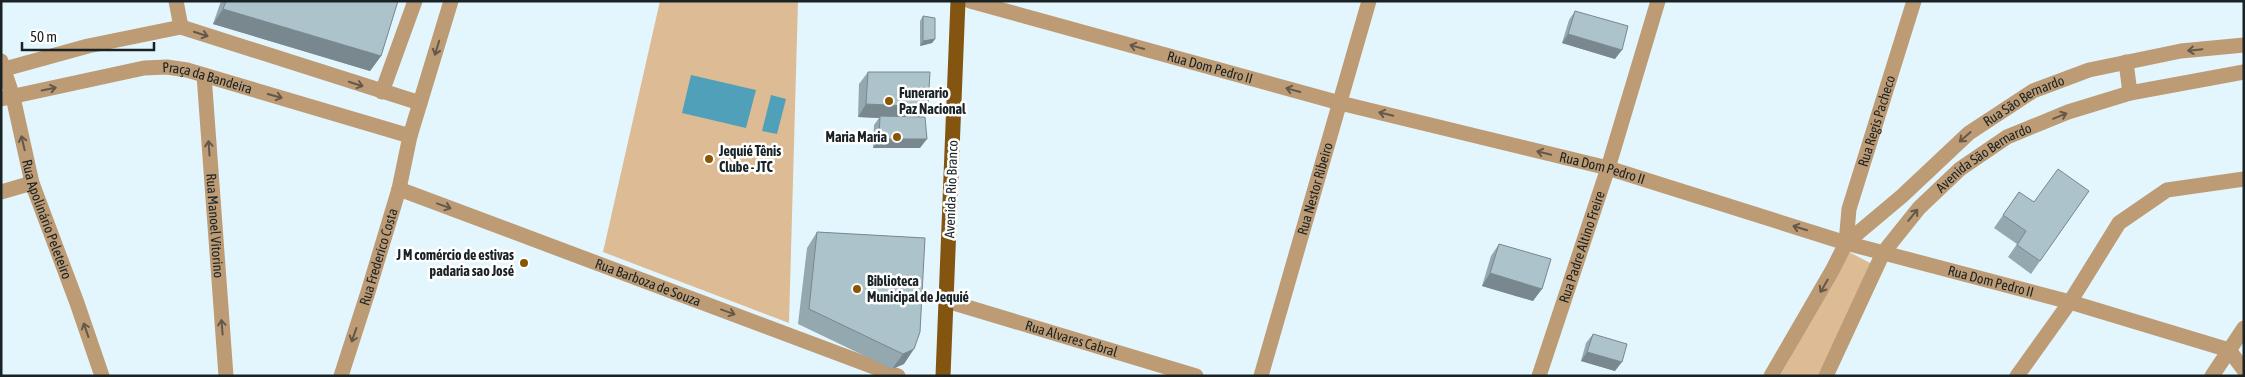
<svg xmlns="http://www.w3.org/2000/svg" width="2245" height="377" font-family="'Asap Condensed',sans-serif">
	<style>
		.green { fill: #ddbb94 }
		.water { fill: #51a0b9 }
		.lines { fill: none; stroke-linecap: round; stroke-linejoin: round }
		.minor { stroke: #bd9b75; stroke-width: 15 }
		.major { stroke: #845511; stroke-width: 15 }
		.wall { fill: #94a8af }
		.shaded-wall { fill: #78888e }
		.building { fill: #acc3cb; stroke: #78888e }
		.oneway { stroke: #635849 }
		.poi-dot { fill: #8a5601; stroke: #fff; stroke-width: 2 }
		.labels { text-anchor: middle; stroke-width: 5; stroke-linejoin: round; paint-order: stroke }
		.street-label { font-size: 14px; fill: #192225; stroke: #fff }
		.poi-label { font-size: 14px; font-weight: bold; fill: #192225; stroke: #fff; text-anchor: start }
	</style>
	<rect width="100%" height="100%" fill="#e3f6fd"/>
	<path class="green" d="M660 1H798L789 323 603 252Z
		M1849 252 1872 264 1818 376H1780Z"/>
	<path class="water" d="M691 75 756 90 746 128 682 113Z
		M771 95 786 99 777 134 762 131Z"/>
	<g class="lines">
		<g class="minor">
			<path d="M176 1 181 27"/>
			<path id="s1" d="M970 1 1340 103 1608 168 1846 243 2070 302 2229 350 2244 370"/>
			<path id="s2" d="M1 61 13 97 32 183 77 303 102 376"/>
			<path d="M2126 62 2130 93"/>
			<path d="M1 70 88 46 181 27 420 103"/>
			<path id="s3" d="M204 75 226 376"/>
			<path d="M382 92 415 1"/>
			<path id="s4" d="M1 99 144 68 167 67 187 70 410 136"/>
			<path id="s5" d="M399 189 898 376"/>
			<path d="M1 192 32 183"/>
			<path id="s6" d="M1846 243 1902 196 1969 133 2033 91 2089 70 2181 51 2244 45"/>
			<path id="s7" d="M947 301 1196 376"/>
			<path id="s8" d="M341 376 368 292 399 189 410 136 451 1"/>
			<path id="s9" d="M1261 376 1369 1"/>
			<path id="s10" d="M1539 376 1608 168 1658 1"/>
			<path id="s11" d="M1771 376 1833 269 1846 243 1849 209 1914 1"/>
			<path id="s12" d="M1826 376 1883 253 1919 208 1960 169 2007 137 2068 112 2130 93 2244 72"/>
			<path d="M2017 376 2070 302 2119 223 2167 190 2244 179"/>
			<path d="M2212 376 2244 328"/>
		</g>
		<path class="major" d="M943 376 958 1"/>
	</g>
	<path class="wall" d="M221 1H398L381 56 370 71 213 24Z
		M1575 11 1615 59 1562 43 1569 20Z
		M923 16 935 39 932 43 920 46V21Z
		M868 72 928 107 921 117 920 148H873L874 125 879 118 858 117 859 84Z
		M2089 191 2031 274 2008 257 2017 244 1994 228 2019 192 2034 202Z
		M817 232 925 238 904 364 892 369 798 324 807 248Z
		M1499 244 1533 301 1482 286 1491 256Z
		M1593 334 1615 371 1581 361 1586 343Z"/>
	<path class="shaded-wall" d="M223 9 381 56 370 71 213 24Z
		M1568 34 1622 50 1615 59 1562 43Z
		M935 39 932 43 920 46 923 41Z
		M866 104 928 107 919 120 880 116 879 118 858 117Z
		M879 139H927L920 148H873Z
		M1490 273 1542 289 1533 301 1482 286Z
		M914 349 904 364 892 369 903 354Z
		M1587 352 1622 362 1615 371 1581 361Z"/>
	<path class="building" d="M226 1H398L381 56 223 9Z
		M1575 11 1628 26 1622 50 1568 34Z
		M923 16 935 18V39L923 41Z
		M868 72H930L928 107 866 104Z
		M880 116 925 117 927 139H879Z
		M2058 169 2089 191 2040 261 2017 245 2026 231 2003 215 2019 192 2034 202Z
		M817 232 925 238 920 332 914 349 903 354 809 309Z
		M1499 244 1551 259 1542 289 1490 273Z
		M1593 334 1627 344 1622 362 1587 352Z"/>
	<defs><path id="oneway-shaft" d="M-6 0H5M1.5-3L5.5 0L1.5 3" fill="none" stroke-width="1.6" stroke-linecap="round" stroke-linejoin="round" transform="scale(1.25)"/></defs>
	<g class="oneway">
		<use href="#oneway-shaft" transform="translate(201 34) rotate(18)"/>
		<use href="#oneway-shaft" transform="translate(1137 47) rotate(-165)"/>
		<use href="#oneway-shaft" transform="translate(437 48) rotate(107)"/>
		<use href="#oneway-shaft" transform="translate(2195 50) rotate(174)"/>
		<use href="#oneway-shaft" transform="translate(356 84) rotate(18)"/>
		<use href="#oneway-shaft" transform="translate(49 89) rotate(-12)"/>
		<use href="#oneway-shaft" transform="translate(1293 90) rotate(-165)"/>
		<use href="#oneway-shaft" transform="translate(275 96) rotate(16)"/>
		<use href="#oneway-shaft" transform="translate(1386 114) rotate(-166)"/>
		<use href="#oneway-shaft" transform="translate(2060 116) rotate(-22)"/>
		<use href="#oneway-shaft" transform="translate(1965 137) rotate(139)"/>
		<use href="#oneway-shaft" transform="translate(23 143) rotate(-103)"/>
		<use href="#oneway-shaft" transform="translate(209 148) rotate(-94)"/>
		<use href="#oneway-shaft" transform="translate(1544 153) rotate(-166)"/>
		<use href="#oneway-shaft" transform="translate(444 206) rotate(20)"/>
		<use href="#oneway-shaft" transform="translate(1913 215) rotate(-51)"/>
		<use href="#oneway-shaft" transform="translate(1800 228) rotate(-163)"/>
		<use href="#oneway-shaft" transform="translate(1824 286) rotate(120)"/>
		<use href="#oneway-shaft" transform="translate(728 312) rotate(20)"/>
		<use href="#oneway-shaft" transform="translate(222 327) rotate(-95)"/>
		<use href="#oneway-shaft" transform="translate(86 330) rotate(-109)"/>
		<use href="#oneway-shaft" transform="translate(354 335) rotate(109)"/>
	</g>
	<g class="poi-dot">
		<circle cx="889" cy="101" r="5"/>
		<circle cx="897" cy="137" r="5"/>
		<circle cx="709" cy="159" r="5"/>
		<circle cx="524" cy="263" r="5"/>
		<circle cx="857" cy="289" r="5"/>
	</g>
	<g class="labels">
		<g class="street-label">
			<text dy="5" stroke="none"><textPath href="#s1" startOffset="249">Rua Dom Pedro II</textPath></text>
			<text dy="5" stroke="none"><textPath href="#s4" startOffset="211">Praça da Bandeira</textPath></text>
			<text dy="5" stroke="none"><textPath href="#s6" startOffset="229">Rua São Bernardo</textPath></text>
			<text dy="5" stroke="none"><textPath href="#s11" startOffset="279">Rua Regis Pacheco</textPath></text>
			<text dy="5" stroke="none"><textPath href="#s12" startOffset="276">Avenida São Bernardo</textPath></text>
			<text dy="5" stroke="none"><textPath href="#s1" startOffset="654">Rua Dom Pedro II</textPath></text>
			<text transform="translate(951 189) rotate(-88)" y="5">Avenida Rio Branco</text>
			<text dy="5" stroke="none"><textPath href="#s9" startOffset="195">Rua Nestor Ribeiro</textPath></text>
			<text dy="5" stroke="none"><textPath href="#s2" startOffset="165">Rua Apolinário Peleteiro</textPath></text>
			<text dy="5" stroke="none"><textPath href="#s3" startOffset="151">Rua Manoel Vitorino</textPath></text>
			<text dy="5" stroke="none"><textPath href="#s10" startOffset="136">Rua Padre Altino Freire</textPath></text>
			<text dy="5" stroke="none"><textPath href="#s8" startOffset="125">Rua Frederico Costa</textPath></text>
			<text dy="5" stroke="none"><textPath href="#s1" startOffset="1059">Rua Dom Pedro II</textPath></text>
			<text dy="5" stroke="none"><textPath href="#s5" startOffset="266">Rua Barboza de Souza</textPath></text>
			<text dy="5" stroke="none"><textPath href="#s7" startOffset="130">Rua Alvares Cabral</textPath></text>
		</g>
		<g class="poi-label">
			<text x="899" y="98">Funerario<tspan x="899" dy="16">Paz Nacional</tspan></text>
			<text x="887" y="142" text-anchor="end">Maria Maria</text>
			<text x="719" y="156">Jequié Tênis<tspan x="719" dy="16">Clube - JTC</tspan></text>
			<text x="514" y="260" text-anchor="end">J M comércio de estivas<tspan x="514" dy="16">padaria sao José</tspan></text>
			<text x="867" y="286">Biblioteca<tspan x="867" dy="16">Municipal de Jequié</tspan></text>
		</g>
	</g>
	<rect width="2245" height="377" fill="none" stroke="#192225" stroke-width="5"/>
	<path d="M22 42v8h132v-8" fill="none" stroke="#192225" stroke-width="2.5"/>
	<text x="30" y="42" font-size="15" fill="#192225" stroke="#ffffff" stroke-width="4" paint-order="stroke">50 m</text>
</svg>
